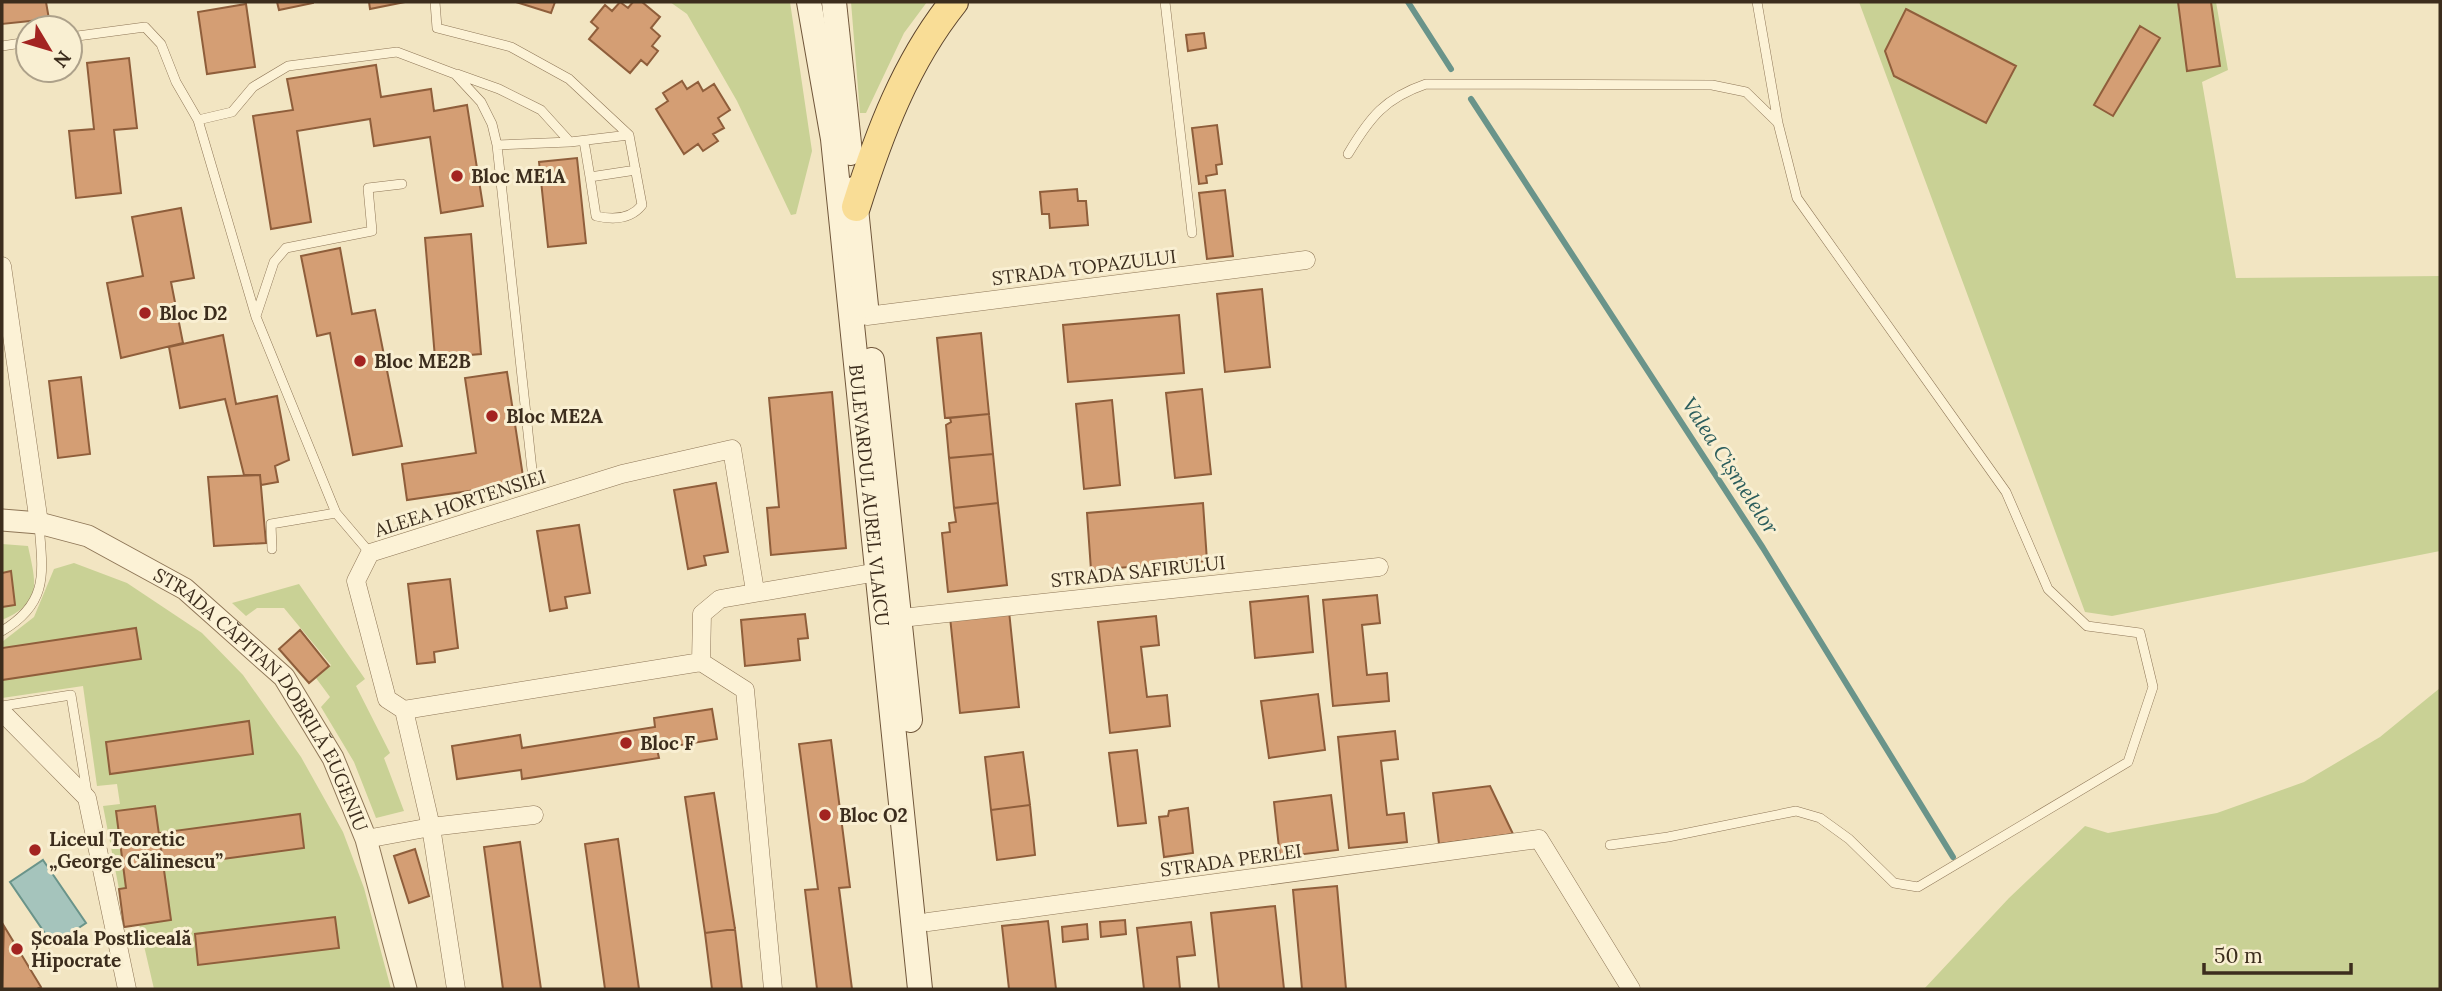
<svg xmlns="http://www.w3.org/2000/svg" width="2442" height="991" font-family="Lora,serif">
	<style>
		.green { fill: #c9d195; fill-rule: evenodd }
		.water { fill: #a5c4bc; stroke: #6a948a; stroke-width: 2 }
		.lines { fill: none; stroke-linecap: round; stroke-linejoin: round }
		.stream { stroke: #6a948a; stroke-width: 6 }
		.building { fill: #d49e74; stroke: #8f5e3b; stroke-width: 2 }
		.service-casing { stroke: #8e7657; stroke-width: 10 }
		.minor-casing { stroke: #8e7657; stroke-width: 19 }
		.tertiary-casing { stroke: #8e7657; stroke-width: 23 }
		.secondary-casing { stroke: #70563a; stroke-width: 26 }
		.primary-casing { stroke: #5b432c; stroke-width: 30 }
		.service { stroke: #fcf2d6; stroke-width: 9 }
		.minor { stroke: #fcf2d6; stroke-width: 18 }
		.tertiary { stroke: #fcf2d6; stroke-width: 21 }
		.secondary { stroke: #fcf2d6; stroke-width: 24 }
		.primary { stroke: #f9dd96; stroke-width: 28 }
		.poi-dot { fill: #a32421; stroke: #f9efd2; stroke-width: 2.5 }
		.labels { text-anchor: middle; stroke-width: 6; stroke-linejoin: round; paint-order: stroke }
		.poi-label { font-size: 19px; font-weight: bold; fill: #3c2d1d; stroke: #f9efd2; text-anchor: start }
		.street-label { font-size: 19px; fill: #3c2d1d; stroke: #f9efd2 }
		.water-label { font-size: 21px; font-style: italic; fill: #2b5d5c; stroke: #f9efd2 }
	</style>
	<rect width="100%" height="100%" fill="#f2e5c2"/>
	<path class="green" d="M670 2H790L812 151 796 214 791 215 737 101 687 14Z
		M851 2H927L904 33 866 113H860Z
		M1859 2H2216L2228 70 2202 82 2236 278 2440 276V551L2112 616 2085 612Z
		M2 544 28 546C36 584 43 602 2 620V607L15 605 11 572 2 573Z
		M74 563 127 583 202 633 243 675 301 757 343 832 364 888 391 989H154L139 924 163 867 304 848 300 815 159 833 155 806 116 811 126 888 119 889 103 806 120 804 117 784 97 786 83 686 2 698V680L140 659 135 628 2 648V642L34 617 54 569ZM248 721 253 754 110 773 106 742ZM334 917 335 918 198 964 196 934Z
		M299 584 365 679 356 686 390 753 384 758 404 811 376 818 354 762 321 707 330 697 316 678 331 665 284 608H257L246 616 232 603Z
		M2440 688V989H1924L2009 898 2085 826 2108 833 2217 813 2304 782 2380 737Z"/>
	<path class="water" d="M43 860 86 923 53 945 10 882Z"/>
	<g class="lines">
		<path class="stream" d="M1408 2 1451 69
			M1471 99 1763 548 1953 857"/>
	</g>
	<path class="building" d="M2 2H46L49 19 2 24Z
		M277 2H313V3L279 10Z
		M369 2H405L370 9Z
		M516 2H555L551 13Z
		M620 2 628 8 633 2H642L660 17 651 28 660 36 652 46 658 51 647 65 641 60 630 73 589 39 598 28 591 22 605 5 612 11Z
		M2178 2H2211L2220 66 2187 71Z
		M246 4 255 67 207 74 198 12Z
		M1906 9 2016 66 1986 123 1894 76 1885 51Z
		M2140 26 2160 38 2113 116 2094 105Z
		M1204 33 1206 48 1188 51 1186 35Z
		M129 58 137 128 114 130 121 193 76 198 69 131 94 129 87 63Z
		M376 65 381 97 431 89 434 111 467 105 483 206 441 213 430 137 374 146 370 119 297 131 311 222 271 229 253 116 293 110 287 79Z
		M682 81 687 89 698 82 703 91 714 84 730 110 718 118 724 128 713 134 718 141 703 151 698 144 684 154 656 109 668 101 663 93Z
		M1217 125 1222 164 1216 165 1217 174 1206 176 1207 183 1199 184 1192 128Z
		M577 158 586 243 548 247 539 162Z
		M1077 189 1078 201H1086L1088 225 1050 228 1049 214H1042L1040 192Z
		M1225 190 1233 256 1207 259 1199 193Z
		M181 208 194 278 171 282 183 343 121 358 107 283 143 276 132 217Z
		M471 234 481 354 435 358 425 238Z
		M340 248 352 314 375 310 402 446 353 455 330 333 317 336 301 256Z
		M1262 289 1270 367 1225 372 1217 294Z
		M1179 315 1184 373 1068 382 1063 325Z
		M981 333 989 414 945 418 937 338Z
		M223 335 236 404 277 396 289 460 275 466 278 482 261 485 260 475H244L225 399 180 408 169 347Z
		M507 372 524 483 407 500 402 464 476 453 465 378Z
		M81 377 90 454 58 458 49 381Z
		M1202 389 1211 474 1175 478 1166 393Z
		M832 392 846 548 771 555 767 508 779 507 769 398Z
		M1112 400 1120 485 1084 489 1076 404Z
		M989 414 993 454 949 458 946 425 951 422 950 418Z
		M993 454 998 503 954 508 949 458Z
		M260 475 266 543 214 546 208 477Z
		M716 483 728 552 704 556 706 565 688 569 674 490Z
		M998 503 1007 585 948 592 942 533 950 532 949 523 956 522 954 508Z
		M1203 503 1207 561 1091 570 1087 513Z
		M579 525 590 593 565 597 567 608 550 611 537 531Z
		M11 571 15 605 2 607V573Z
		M450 579 458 648 434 652 435 662 417 664 408 584Z
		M1377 595 1380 623 1362 625 1367 675 1387 673 1389 701 1333 706 1323 600Z
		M1308 596 1313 652 1255 658 1250 602Z
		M1009 611 1019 707 960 713 950 617Z
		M805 614 808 638 798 639 800 660 745 666 741 620Z
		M1156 616 1159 645 1141 647 1147 697 1167 695 1170 726 1110 733 1098 622Z
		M136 628 141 659 2 680V648Z
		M300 630 329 666 309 683 279 649Z
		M1318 694 1325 750 1269 758 1261 701Z
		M712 709 717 739 657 749 659 758 522 779 521 770 457 779 452 746 520 735 522 748 655 727 654 718Z
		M249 721 253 754 110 774 106 742Z
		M1395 731 1398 759 1381 761 1387 815 1404 813 1407 842 1349 848 1338 737Z
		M831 740 850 887 839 888 852 989H817L805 890 818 889 799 744Z
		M1137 750 1146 823 1118 826 1109 753Z
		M1023 752 1030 805 991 810 985 757Z
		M1490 786 1513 834 1439 844 1433 793Z
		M714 793 735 929 705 933 685 797Z
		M1331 795 1338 850 1280 857 1274 802Z
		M1030 805 1035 855 997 860 991 810Z
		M155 806 171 920 124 927 119 889 126 888 116 811Z
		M1188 808 1193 853 1164 857 1159 817 1168 816 1169 811Z
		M300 814 304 848 163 867 159 833Z
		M618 839 639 989H605L585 844Z
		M520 842 541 989H503L484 847Z
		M415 849 429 896 409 903 394 856Z
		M1337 886 1346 989H1302L1293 890Z
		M1275 906 1284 989H1219L1211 913Z
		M335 917 339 948 198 965 195 934Z
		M1125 920 1126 934 1101 937 1100 922Z
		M1048 921 1056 989H1009L1002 926Z
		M1191 922 1195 955 1177 957 1180 989H1144L1137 928Z
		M1087 924 1088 939 1063 942 1062 927Z
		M4 926 41 987 37 989H2Z
		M735 929 742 989H712L705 933Z"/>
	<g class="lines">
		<g class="service-casing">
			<path id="service" d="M435 2 437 28 511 47 569 79 629 135 642 205C631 219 613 220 596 216L590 177
				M1165 2 1192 233
				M1757 2 1778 123
				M70 37 145 27 161 44 176 82 198 120 232 112 253 87 288 66 397 52 455 74 481 102 492 124 497 145 570 142 629 135
				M2 46 28 42
				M457 74 499 89 541 110 570 142
				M198 120 256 317 336 513
				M584 141 590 177 636 170
				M497 145 533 479
				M1348 154C1370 117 1385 98 1426 84L1712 85 1746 92 1778 123 1797 198 2006 492 2048 589 2087 626 2140 633 2153 687 2128 762 1918 887 1894 883 1849 839 1820 818 1796 811 1668 837 1610 845
				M256 316 274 262 286 248 372 231 368 188 402 184
				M272 549 271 524 336 513 370 553
				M2 631C49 603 43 573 39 525
				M2 706 71 695 87 793"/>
		</g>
		<g class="minor-casing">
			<path id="minor" d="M2 266 39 523
				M867 316 1306 260
				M901 618 1379 567
				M404 710 387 699 356 581 370 553 622 474 732 449 755 591
				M2 712 87 798 127 989
				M366 839 431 827 534 815
				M928 922 1539 839 1631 989
				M456 989 431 827 404 710 701 662
				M773 989 745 690 701 662 702 614 720 599 878 572"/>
		</g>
		<g class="tertiary-casing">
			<g id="tertiary">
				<path id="s1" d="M2 520 39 523 88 536 185 589 284 677 333 758 366 839 406 989"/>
			</g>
		</g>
		<g class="secondary-casing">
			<g id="secondary">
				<path id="s2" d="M809 2 833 139 920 989"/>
				<path d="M834 2 850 153"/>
				<path d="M854 189 866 306"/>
				<path d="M872 360 910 720"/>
			</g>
		</g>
		<g class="primary-casing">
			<path id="primary" d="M856 207C879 134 906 62 954 2"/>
		</g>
		<use href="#service" class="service"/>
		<use href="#minor" class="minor"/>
		<use href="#tertiary" class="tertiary"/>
		<use href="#secondary" class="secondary"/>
		<use href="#primary" class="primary"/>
	</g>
	<g class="poi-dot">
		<circle cx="457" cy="176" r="7"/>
		<circle cx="145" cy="313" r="7"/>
		<circle cx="360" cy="361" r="7"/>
		<circle cx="492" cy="416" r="7"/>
		<circle cx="626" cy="743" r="7"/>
		<circle cx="825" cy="815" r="7"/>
		<circle cx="35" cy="850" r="7"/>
		<circle cx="17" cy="949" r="7"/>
	</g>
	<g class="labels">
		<g class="poi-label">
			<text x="471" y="183">Bloc ME1A</text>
			<text x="159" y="320">Bloc D2</text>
			<text x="374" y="368">Bloc ME2B</text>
			<text x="506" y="423">Bloc ME2A</text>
			<text x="640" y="750">Bloc F</text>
			<text x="839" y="822">Bloc O2</text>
			<text x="49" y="846">Liceul Teoretic<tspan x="49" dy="22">„George Călinescu”</tspan></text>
			<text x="31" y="945">Școala Postliceală<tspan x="31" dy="22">Hipocrate</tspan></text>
		</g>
		<g class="street-label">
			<text transform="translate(1084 267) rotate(-7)" y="7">STRADA TOPAZULUI</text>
			<text dy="7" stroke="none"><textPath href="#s2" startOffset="497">BULEVARDUL AUREL VLAICU</textPath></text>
			<text transform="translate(460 503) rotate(-18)" y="7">ALEEA HORTENSIEI</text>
			<text transform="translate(1138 571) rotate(-6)" y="7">STRADA SAFIRULUI</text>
			<text dy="7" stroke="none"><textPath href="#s1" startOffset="334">STRADA CĂPITAN DOBRILĂ EUGENIU</textPath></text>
			<text transform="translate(1231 860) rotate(-8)" y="7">STRADA PERLEI</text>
		</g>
		<g class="water-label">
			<text transform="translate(1730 466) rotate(57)" y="7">Valea Cișmelelor</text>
		</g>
	</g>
	<rect width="2442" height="991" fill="none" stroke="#3c2d1d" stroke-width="7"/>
	<g transform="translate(49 49) rotate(128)"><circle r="33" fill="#f9efd2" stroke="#ada18a" stroke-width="2"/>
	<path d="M0-5L12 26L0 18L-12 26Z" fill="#a32421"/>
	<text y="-10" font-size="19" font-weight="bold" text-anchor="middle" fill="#3c2d1d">N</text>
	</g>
	<path d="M2204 963v10h147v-10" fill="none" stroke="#3c2d1d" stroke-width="3.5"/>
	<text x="2214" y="963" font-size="21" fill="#3c2d1d" stroke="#f9efd2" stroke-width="5" paint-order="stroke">50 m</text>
</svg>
